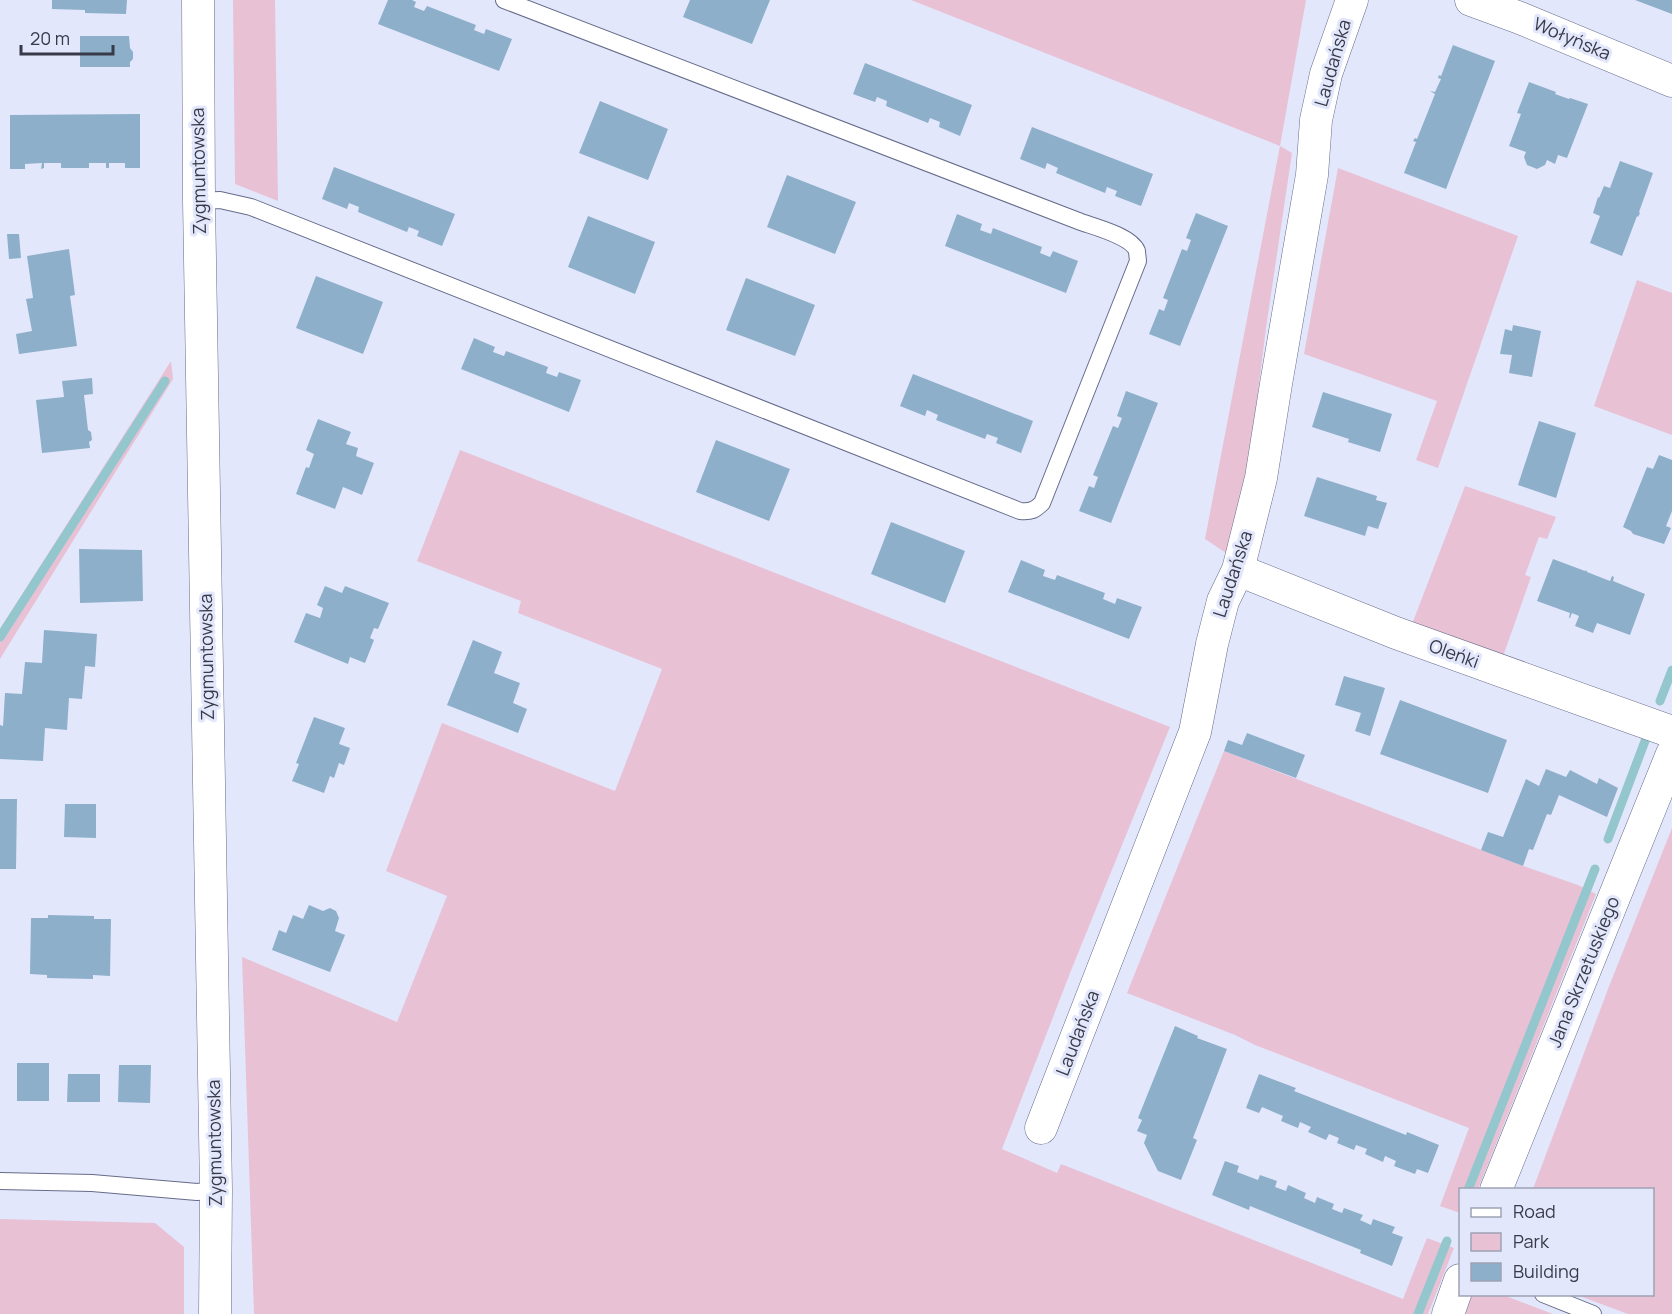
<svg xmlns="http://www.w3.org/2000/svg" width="1672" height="1314" font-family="Manrope,sans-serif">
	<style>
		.green { fill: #e8c1d5 }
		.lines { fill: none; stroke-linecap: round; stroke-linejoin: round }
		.stream { stroke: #94c6ce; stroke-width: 9 }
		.building { fill: #8dafca }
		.service-casing { stroke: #666c8a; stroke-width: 18 }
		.minor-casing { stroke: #666c8a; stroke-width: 33 }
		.service { stroke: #fff; stroke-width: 16 }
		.minor { stroke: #fff; stroke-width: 32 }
		.labels { text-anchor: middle; stroke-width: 6; stroke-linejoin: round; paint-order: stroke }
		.street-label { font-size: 18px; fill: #383a48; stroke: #e3e7fc }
	</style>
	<rect width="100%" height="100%" fill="#e3e7fc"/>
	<path class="green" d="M233 0H275L278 201 235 184Z
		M911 0H1306L1280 146 1292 153 1266 328 1250 455 1234 522 1229 555 1205 539 1280 146Z
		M1338 168 1518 236 1438 468 1416 460 1437 401 1304 354Z
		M1637 280 1672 293V435L1594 406Z
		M171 361 173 379 0 659V629Z
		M460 450 1170 727 1072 968 1002 1149 1057 1173 1061 1164 1403 1299 1427 1238 1454 1248 1428 1314H254L242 957 397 1022 447 896 386 871 442 723 615 791 662 669 518 613 521 601 417 561Z
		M1465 486 1556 517 1547 539 1539 537 1525 575 1531 577 1500 665 1409 632Z
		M1224 751 1523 866 1578 885 1596 894 1478 1189 1460 1190V1213L1440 1206 1469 1128 1255 1045 1235 1035 1127 993Z
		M1672 828V1314H1628L1577 1295 1652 1294V1190L1533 1189 1608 989Z
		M0 1219 155 1223 184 1247V1314H0Z
		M1467 1294 1503 1295 1553 1314H1457Z"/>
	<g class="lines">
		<path class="stream" d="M0 637 165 381
			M1660 701 1672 670
			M1608 839 1645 741
			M1468 1190 1595 869
			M1418 1314 1447 1241"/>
	</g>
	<path class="building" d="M52 0H127L126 14 85 13V10L52 9Z
		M388 0H412L416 2 414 7 424 11 427 6 476 25 474 30 484 34 486 29 512 39 499 71 378 24Z
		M690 0H770L752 44 683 17Z
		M1635 0H1672V14Z
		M80 36H129L130 48 133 52V59L130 62V67H80Z
		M1453 45 1495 61 1446 189 1404 173 1416 142 1413 141 1415 138 1417 139 1435 94 1430 91 1435 92 1441 79 1438 78 1439 75 1441 76Z
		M865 63 972 105 960 136 939 127 940 122 930 118 928 123 886 106 887 101 877 97 875 102 853 94Z
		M1529 82 1556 92 1555 94 1569 99 1570 98 1588 104 1567 158 1558 155 1555 164 1547 160 1545 165 1537 169 1527 165 1524 157 1526 152 1509 146 1521 114 1517 113Z
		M600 101 668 129 648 180 579 153Z
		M140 114V168H125V163H109V168H106V163H89V168H61V163H44V168L41 169 42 163 25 164V169H10V115Z
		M1032 127 1153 174 1141 206 1115 196 1117 191 1107 187 1105 193 1056 173 1058 168 1047 163 1045 169 1020 159Z
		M1620 161 1653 173 1639 212 1640 213 1638 217 1637 216 1622 256 1590 243 1600 216 1593 213 1598 197 1599 198 1604 186 1610 188Z
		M334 167 455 214 442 246 417 236 419 231 409 227 407 232 358 212 359 207 349 203 347 209 322 199Z
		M787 175 856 202 835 254 767 227Z
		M1196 213 1228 226 1180 346 1149 334 1159 309 1164 311 1168 300 1163 298 1182 249 1187 251 1191 240 1186 238Z
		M957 214 982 224 980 230 991 234 993 228 1042 247 1040 253 1050 257 1053 251 1078 261 1066 293 945 246Z
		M588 216 655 242 635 294 568 267Z
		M7 234H19L21 258 9 259Z
		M69 249 75 295 70 296 77 346 19 354 16 334 32 331 26 299 33 298 27 256Z
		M316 276 383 302 363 354 296 328Z
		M746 278 815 305 795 356 726 330Z
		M1513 325 1541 331 1532 377 1509 373 1512 355 1500 354 1505 329 1512 331Z
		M474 338 495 347 493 352 504 356 506 351 548 367 546 373 557 377 559 372 581 380 569 412 461 369Z
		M913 374 1033 421 1021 453 996 443 998 438 987 434 985 439 936 420 938 415 927 410 925 416 900 406Z
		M92 378 93 394 84 395 88 430 91 432 92 440 89 442 90 448 42 453 36 400 64 397 62 381Z
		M1126 391 1158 403 1111 523 1079 511 1089 486 1094 488 1098 477 1093 475 1113 426 1118 428 1122 418 1117 416Z
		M1323 392 1392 414 1380 452 1348 442 1349 439 1312 427Z
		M318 419 351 432 346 444 358 448 356 456 374 463 362 495 343 487 335 509 296 494 306 467 309 468 314 454 306 450Z
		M1539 421 1576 433 1556 498 1518 485Z
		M716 440 790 469 769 521 696 492Z
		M1659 455 1672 460V511L1666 526 1671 528 1664 544 1633 534 1631 531 1623 527 1647 467 1653 469Z
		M1317 477 1377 496 1376 500 1387 503 1378 529 1368 526 1365 536 1304 516Z
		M891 522 965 551 945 603 871 574Z
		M79 549 142 550 143 601 80 603Z
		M1553 559 1585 571 1586 570 1587 572 1610 581 1612 576 1614 577 1613 581 1645 594 1630 635 1597 623 1593 633 1575 626 1579 616 1572 613 1570 618H1569L1570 613 1537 601Z
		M1021 560 1045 570 1043 576 1055 580 1057 575 1105 593 1103 599 1115 604 1117 598 1142 607 1129 639 1008 592Z
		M325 586 342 593 345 586 389 603 378 629 374 628 370 638 374 640 365 663 350 657 348 664 294 642 306 613 320 618 323 608 317 605Z
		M44 630 97 634 95 667 85 666 82 699 69 698 67 730 45 728 43 761 0 759V725L3 726 5 693 22 694 25 662 42 663Z
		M473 640 502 652 494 673 520 683 513 703 527 709 518 733 447 705Z
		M1344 676 1385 688 1370 736 1355 731 1361 713 1335 705Z
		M1400 700 1507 740 1488 793 1380 754Z
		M314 717 345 728 339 744 350 748 344 765 339 763 334 778 330 776 324 793 292 781 299 764 296 763Z
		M1247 733 1305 755 1296 778 1224 751 1228 740 1242 745Z
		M1546 769 1566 777 1570 770 1597 784 1599 778 1618 788 1607 817 1559 795 1551 815 1547 814 1533 850 1529 849 1523 866 1481 850 1488 832 1503 837 1526 779 1539 786Z
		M0 799H17L16 869H0Z
		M65 804H96V838L64 837Z
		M309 905 323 911 330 908 336 911 339 918 335 931 345 935 330 972 272 950 279 930 286 933 293 915 303 919Z
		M48 915 94 916V919H111L110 976 93 975V979L47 978V975L30 974 31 918H48Z
		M1175 1026 1198 1036 1197 1038 1227 1049 1193 1138 1197 1140 1181 1180 1158 1171 1144 1143 1147 1135 1137 1131 1142 1120 1138 1118Z
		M17 1063H49V1101H17Z
		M119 1065H151L150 1103 118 1102Z
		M68 1074H100V1102H67Z
		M1259 1074 1296 1088 1294 1091 1406 1135 1407 1132 1439 1145 1428 1173 1417 1169 1415 1174 1394 1166 1396 1161 1385 1156 1383 1162 1365 1154 1367 1149 1356 1145 1354 1150 1337 1143 1339 1138 1329 1134 1326 1140 1308 1132 1311 1127 1300 1122 1298 1128 1281 1121 1283 1116 1262 1107 1259 1113 1246 1108Z
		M1225 1161 1239 1166 1237 1172 1258 1180 1260 1175 1277 1181 1275 1187 1286 1191 1288 1185 1306 1193 1304 1198 1315 1203 1317 1197 1334 1204 1332 1209 1342 1213 1344 1208 1363 1215 1360 1220 1371 1225 1373 1219 1395 1227 1392 1233 1403 1237 1392 1266 1360 1253 1361 1250 1250 1206 1249 1210 1212 1195Z"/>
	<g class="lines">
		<g class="service-casing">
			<path id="service" d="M199 201 220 200 251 207 1020 511C1031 512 1035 510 1042 503L1138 261C1138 260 1137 253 1137 251 1131 236 1095 227 1081 222L504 0
				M0 1181 92 1183 197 1192 216 1190
				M1543 1294 1593 1314"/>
		</g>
		<g class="minor-casing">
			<path id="minor" d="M198 0 199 201 216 1190 215 1314
				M1471 0 1520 18 1672 81
				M1238 570 1396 633 1672 732
				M1041 1128 1195 732 1212 644 1223 601 1238 570 1261 478 1276 384 1312 175 1316 120 1326 74 1352 0
				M1496 1190 1672 754
				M1448 1314 1460 1280"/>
		</g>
		<use href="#service" class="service"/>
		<use href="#minor" class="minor"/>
	</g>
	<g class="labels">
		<g class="street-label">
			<text transform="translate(1572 39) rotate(23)" y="6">Wołyńska</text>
			<text transform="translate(1333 63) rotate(-74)" y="6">Laudańska</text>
			<text transform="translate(199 171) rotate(-91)" y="6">Zygmuntowska</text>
			<text transform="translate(1233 574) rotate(-72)" y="6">Laudańska</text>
			<text transform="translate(1454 654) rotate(20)" y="6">Oleńki</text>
			<text transform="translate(207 657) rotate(-91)" y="6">Zygmuntowska</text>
			<text transform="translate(1584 972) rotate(-68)" y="6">Jana Skrzetuskiego</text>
			<text transform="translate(1078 1033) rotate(-69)" y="6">Laudańska</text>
			<text transform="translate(215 1143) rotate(-91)" y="6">Zygmuntowska</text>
		</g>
	</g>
	<rect x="1459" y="1188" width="195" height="108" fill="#e3e7fc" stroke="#9fa2b4" stroke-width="1.5"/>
	<rect x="1471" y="1208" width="30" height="9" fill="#ffffff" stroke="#9fa2b4" stroke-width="1.5"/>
	<text x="1513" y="1218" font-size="18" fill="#383a48">Road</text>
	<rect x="1471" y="1233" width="30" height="18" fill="#e8c1d5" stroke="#9fa2b4" stroke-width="1.5"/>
	<text x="1513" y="1248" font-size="18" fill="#383a48">Park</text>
	<rect x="1471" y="1263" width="30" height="18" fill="#8dafca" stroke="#9fa2b4" stroke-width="1.5"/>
	<text x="1513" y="1278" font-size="18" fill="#383a48">Building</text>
	<path d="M21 45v9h92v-9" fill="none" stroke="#383a48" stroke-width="3"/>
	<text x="30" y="45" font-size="18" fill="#383a48" stroke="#e3e7fc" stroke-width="4.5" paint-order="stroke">20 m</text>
</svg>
